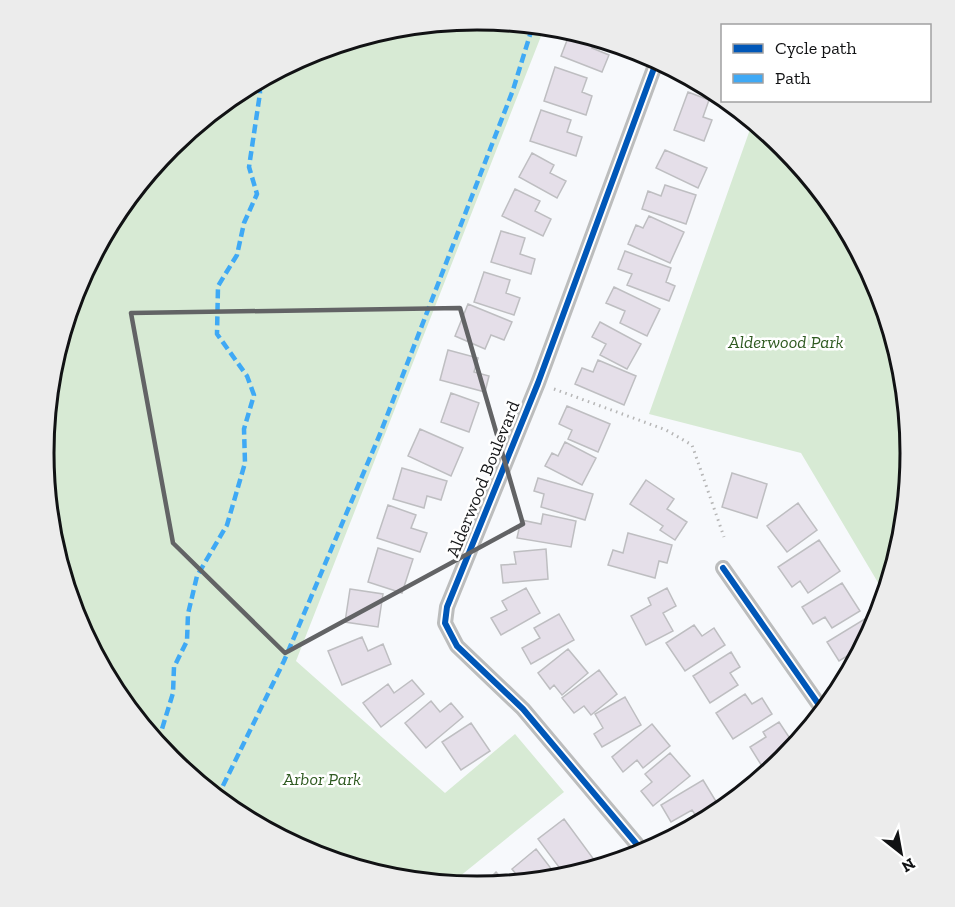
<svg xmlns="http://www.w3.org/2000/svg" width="955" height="907" font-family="'Zilla Slab',serif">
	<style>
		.green { fill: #d7ead4 }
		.building { fill: #e5dfe9; stroke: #bebec1; stroke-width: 1.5 }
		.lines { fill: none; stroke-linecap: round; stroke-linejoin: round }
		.path { stroke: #b6b6b6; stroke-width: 3; stroke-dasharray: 1.5 4.5; stroke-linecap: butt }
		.street { stroke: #bcbdbd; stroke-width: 16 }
		.quiet { stroke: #3fa9f5; stroke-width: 4.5; stroke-dasharray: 9 4.5; stroke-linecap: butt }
		.cycleway-casing { stroke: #fff; stroke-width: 10 }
		.cycleway { stroke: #0057b8; stroke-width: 6 }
		.marked { fill: none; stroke: #626365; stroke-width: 4.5; stroke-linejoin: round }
		.labels { text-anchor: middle; stroke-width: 5; stroke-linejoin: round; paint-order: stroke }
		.park-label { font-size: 18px; font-style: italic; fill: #305b22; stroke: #fff }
		.street-label { font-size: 18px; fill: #111214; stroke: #fff }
		.rim { fill: none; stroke: #111214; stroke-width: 3 }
	</style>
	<rect width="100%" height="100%" fill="#f7f9fc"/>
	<path class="green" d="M478 20 545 26 296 661 445 793 515 734 564 792 449 885C432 883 414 882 396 879 349 872 275 841 236 814 24 669 0 376 144 178 183 132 225 98 279 70 290 64 302 56 314 52 339 43 366 34 391 28 419 22 450 22 478 20Z
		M753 121C866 213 921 354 907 498 906 511 906 526 903 539 899 558 891 577 886 596L801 453 649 414Z"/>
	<path class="building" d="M571 30 596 38 592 48 609 55 602 72 561 56Z
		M555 67 587 78 582 92 592 96 586 115 544 101Z
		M688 92 709 100 703 117 712 120 704 141 674 130Z
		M541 110 571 120 567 132 582 137 576 156 530 141Z
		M665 150 707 168 698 188 656 168Z
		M532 153 554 165 550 173 566 181 557 198 519 177Z
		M665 185 696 195 686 224 642 209 648 191 661 196Z
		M515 189 540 201 535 211 551 219 543 236 502 216Z
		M649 216 684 232 670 263 628 244 636 225 643 228Z
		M501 231 525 238 520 254 535 259 531 274 491 262Z
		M625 251 671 268 666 282 675 286 669 301 627 285 632 274 618 269Z
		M484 272 510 280 506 293 520 298 514 315 474 302Z
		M614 287 660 309 647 336 620 323 625 311 606 303Z
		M468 304 512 322 504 340 491 335 485 349 455 336Z
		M600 322 641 344 627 369 600 355 606 344 592 337Z
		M448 350 478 358 474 372 489 376 485 392 440 380Z
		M598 360 636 376 624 405 575 384 582 368 593 372Z
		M451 393 479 403 469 432 441 422Z
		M567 406 610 424 598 452 568 439 572 430 559 424Z
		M420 429 463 448 451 476 408 456Z
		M565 442 596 458 582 485 545 466 552 453 558 456Z
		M402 468 447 481 441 500 427 496 424 508 393 499Z
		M732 473 767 484 757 518 722 507Z
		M538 478 593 494 585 520 541 507 544 494 534 491Z
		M646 480 674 499 667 509 687 522 675 540 660 530 663 526 630 504Z
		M798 503 817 530 787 552 767 526Z
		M388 505 416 515 411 528 427 533 420 552 377 538Z
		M543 514 576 521 571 547 517 538 521 520 541 524Z
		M628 533 672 545 667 563 659 561 655 578 608 565 613 550 623 553Z
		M819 540 840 571 808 593 800 581 792 587 778 567Z
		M378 548 413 559 402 593 368 582Z
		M546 549 548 579 503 583 501 565 516 564 514 552Z
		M842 583 860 611 832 628 825 617 813 624 802 607Z
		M526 588 540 613 501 635 491 618 507 610 502 601Z
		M667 588 676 606 663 613 673 631 646 645 631 616 651 605 648 598Z
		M350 589 383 594 378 627 345 622Z
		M559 614 574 640 531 664 522 648 540 638 534 628Z
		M868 617 875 627 857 661 852 653 839 661 827 642Z
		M694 625 702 636 714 628 725 645 685 671 666 643Z
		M362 637 368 651 383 644 391 664 342 685 328 651Z
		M568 649 588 673 562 695 554 685 550 689 538 673Z
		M731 652 740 667 730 673 738 685 710 703 693 676Z
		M599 670 617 694 591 715 584 706 574 713 562 698Z
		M412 680 424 694 381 727 363 703 388 684 394 693Z
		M745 694 752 704 762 698 772 714 733 739 716 713Z
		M625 697 641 725 602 747 594 734 603 728 595 714Z
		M431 701 440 712 451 703 463 717 426 748 405 723Z
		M779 722 791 740 784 745 790 754 765 771 750 747 766 737 763 732Z
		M471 723 490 751 461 770 442 742Z
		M652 724 670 746 643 768 637 760 623 772 612 757Z
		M670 753 690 776 653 806 641 791 652 782 645 774Z
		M703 780 717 803 696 816 692 810 671 822 661 805Z
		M564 819 595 861 577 875 567 878 538 839Z
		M536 849 556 875 549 880 523 883 512 869Z
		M496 872 508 885 487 887 484 884Z"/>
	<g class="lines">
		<path class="path" d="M554 389 666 430 692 445 724 537"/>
		<path class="street" d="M723 568 824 712
			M645 854 523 709 457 646 445 623 447 607 538 383 657 60"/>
		<path class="quiet" d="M151 736 162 729 173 693 174 667 187 641 188 614 197 576 227 525 245 463 244 429 254 395 247 376 217 334 218 286 237 255 244 223 257 194 249 167 260 93 259 81
			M217 798 284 661 380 434 513 90 533 25"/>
		<g class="cycleway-casing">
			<path id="cycleway" d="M723 568 824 712
				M645 854 523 709 457 646 445 623 447 607 538 383 657 60"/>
		</g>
		<use href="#cycleway" class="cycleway"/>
	</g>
	<path class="marked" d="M460 308 523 524 285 653 173 543 131 313Z"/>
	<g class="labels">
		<g class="park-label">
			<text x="786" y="348">Alderwood Park</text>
			<text x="322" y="785">Arbor Park</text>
		</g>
		<g class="street-label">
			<text transform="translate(483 479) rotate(-68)" y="6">Alderwood Boulevard</text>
		</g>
	</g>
	<path d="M0 0H955V907H0ZM54 453a423 423 0 1 1 846 0a423 423 0 1 1-846 0Z" fill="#ececec" fill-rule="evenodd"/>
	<path class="rim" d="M54 453a423 423 0 1 1 846 0a423 423 0 1 1-846 0Z"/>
	<rect x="721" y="24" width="210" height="78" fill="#ffffff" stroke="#a0a0a1" stroke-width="1.5"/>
	<rect x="733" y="44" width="30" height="9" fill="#0057b8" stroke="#a0a0a1" stroke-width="1.5"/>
	<text x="775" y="54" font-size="18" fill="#111214">Cycle path</text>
	<rect x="733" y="74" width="30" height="9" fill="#3fa9f5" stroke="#a0a0a1" stroke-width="1.5"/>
	<text x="775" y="84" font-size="18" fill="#111214">Path</text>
	<g transform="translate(901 853) rotate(149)" stroke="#ffffff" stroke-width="4.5" paint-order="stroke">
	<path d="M0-4.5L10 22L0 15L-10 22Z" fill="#111214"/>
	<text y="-9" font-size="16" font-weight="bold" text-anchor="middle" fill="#111214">N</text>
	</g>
</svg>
